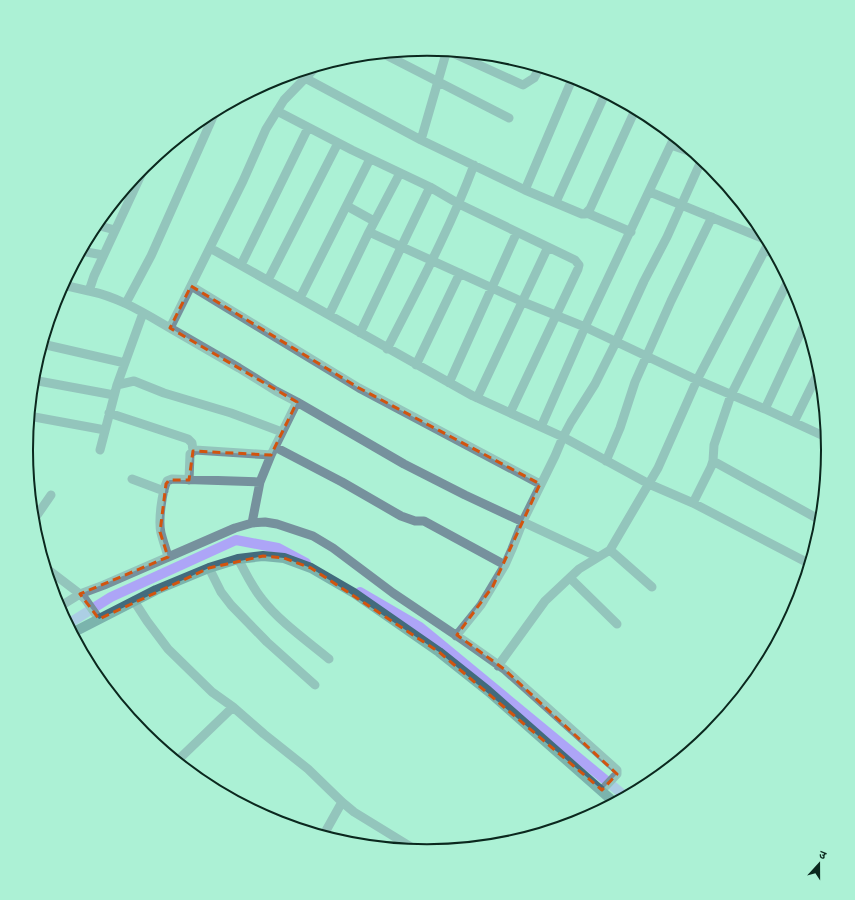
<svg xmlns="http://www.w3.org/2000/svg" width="855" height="900" font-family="'Noto Serif','Noto Sans Devanagari',serif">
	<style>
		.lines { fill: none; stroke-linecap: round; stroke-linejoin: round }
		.canal { stroke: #ada5f7; stroke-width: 10 }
		.street { stroke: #76919d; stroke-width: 9 }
		.secondary { stroke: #426b7d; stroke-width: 10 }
		.marked { fill: none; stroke: #d2540e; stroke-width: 3; stroke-dasharray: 8 5; stroke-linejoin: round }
		.rim { fill: none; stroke: #0b281e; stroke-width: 2 }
	</style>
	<rect width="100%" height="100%" fill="#acf1d5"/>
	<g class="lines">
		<path class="canal" d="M360 592 420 627 626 797
			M68 624 111 597 236 540 278 548 306 563"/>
		<path class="street" d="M446 50 523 85 534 78 540 67
			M382 53 509 118
			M317 66 284 100 266 129 243 181 170 328 239 368 276 391 297 402 404 464 465 495 598 557
			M305 78 421 140 525 190 582 214H585L590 209 636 108
			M277 111 352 150 430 187 360 333
			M421 140 447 50
			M671 145 697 154
			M146 164 94 276 89 291C119 297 144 313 170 328
			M430 187 459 204 575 260 579 265 578 269 510 413
			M525 190 573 77
			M650 192 769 241
			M556 202 606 92
			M347 206 374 221
			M587 213 631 232
			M96 225 115 230
			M369 232 523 302 585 327 697 380 765 409 828 438
			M210 248 473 396 563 437 649 484 693 503 810 564
			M765 250 776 255
			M81 251 103 255
			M241 265 308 128
			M268 280 338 143
			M63 285 89 291
			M191 286 359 388 540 484
			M300 298 370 159
			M126 303 151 256 216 110
			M329 315 369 232 400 173
			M42 344 125 363
			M387 349C418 288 450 229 474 165
			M416 365 460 273
			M33 380 114 395
			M449 383 517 232
			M117 385 134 381 164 393 231 413 282 432
			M477 398 548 247
			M765 409 806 321
			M109 413 188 439 192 443 193 451
			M29 416 105 430
			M794 422 820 369
			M541 427 585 327 675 136
			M275 447 342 482 401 516 415 521H424L505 565
			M100 450 117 385 143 313
			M27 458 28 459 27 462
			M606 461 620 428 635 382 671 301 712 217
			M713 461 822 521
			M132 479 164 491
			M189 480 190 454 195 450 271 455
			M693 503 711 467 713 461 714 445 731 395 789 279
			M33 521 51 495
			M252 523 260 482 271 455 297 402
			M610 550 652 587
			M168 557C166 549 163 541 161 533 158 521 162 492 167 481L172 479 260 482
			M238 559C246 573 252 587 262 599 280 622 306 640 329 659
			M46 568 80 594 85 599 99 619
			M209 568 221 592 231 605 267 642 315 685
			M570 578 617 624
			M134 601 147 621 168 649 212 692 233 707 264 734 308 769 342 802 354 812 416 850
			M59 607 80 594 104 585 235 528 252 523 265 522 277 524 313 536 333 548 393 593 463 640 504 669 617 770V774L602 790
			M456 636 481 605 505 565 512 549 523 521 555 456 563 437 571 422 595 384 616 342 644 281 667 237 702 159
			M498 666 545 601 579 569 610 550 658 468 697 380 769 242
			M177 761 233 707
			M323 836 342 802"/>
		<path class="secondary" d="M72 633 156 590 209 568 238 559 263 556 284 558 311 568 354 593 439 652 488 691 615 803"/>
	</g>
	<path d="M0 0H855V900H0ZM191 286 359 388 540 484 493 586 457 635 504 669 617 774 602 790 439 652 311 568 284 558 263 556 209 568 99 619 80 594 168 557 160 532 166 484 169 480H189L193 451 271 455 297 402 170 328Z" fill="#acf1d5" fill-opacity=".55" fill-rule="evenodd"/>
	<path class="marked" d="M191 286 359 388 540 484 493 586 457 635 504 669 617 774 602 790 439 652 311 568 284 558 263 556 209 568 99 619 80 594 168 557 160 532 166 484 169 480H189L193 451 271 455 297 402 170 328Z"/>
	<path d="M0 0H855V900H0ZM33 450a394 394 0 1 1 788 0a394 394 0 1 1-788 0Z" fill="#acf1d5" fill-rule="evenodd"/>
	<path class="rim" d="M33 450a394 394 0 1 1 788 0a394 394 0 1 1-788 0Z"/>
	<g transform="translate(819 864) rotate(21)" stroke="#acf1d5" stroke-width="3" paint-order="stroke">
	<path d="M0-3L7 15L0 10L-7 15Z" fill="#0b281e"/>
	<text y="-6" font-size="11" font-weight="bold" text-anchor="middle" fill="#0b281e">उ</text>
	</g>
</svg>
